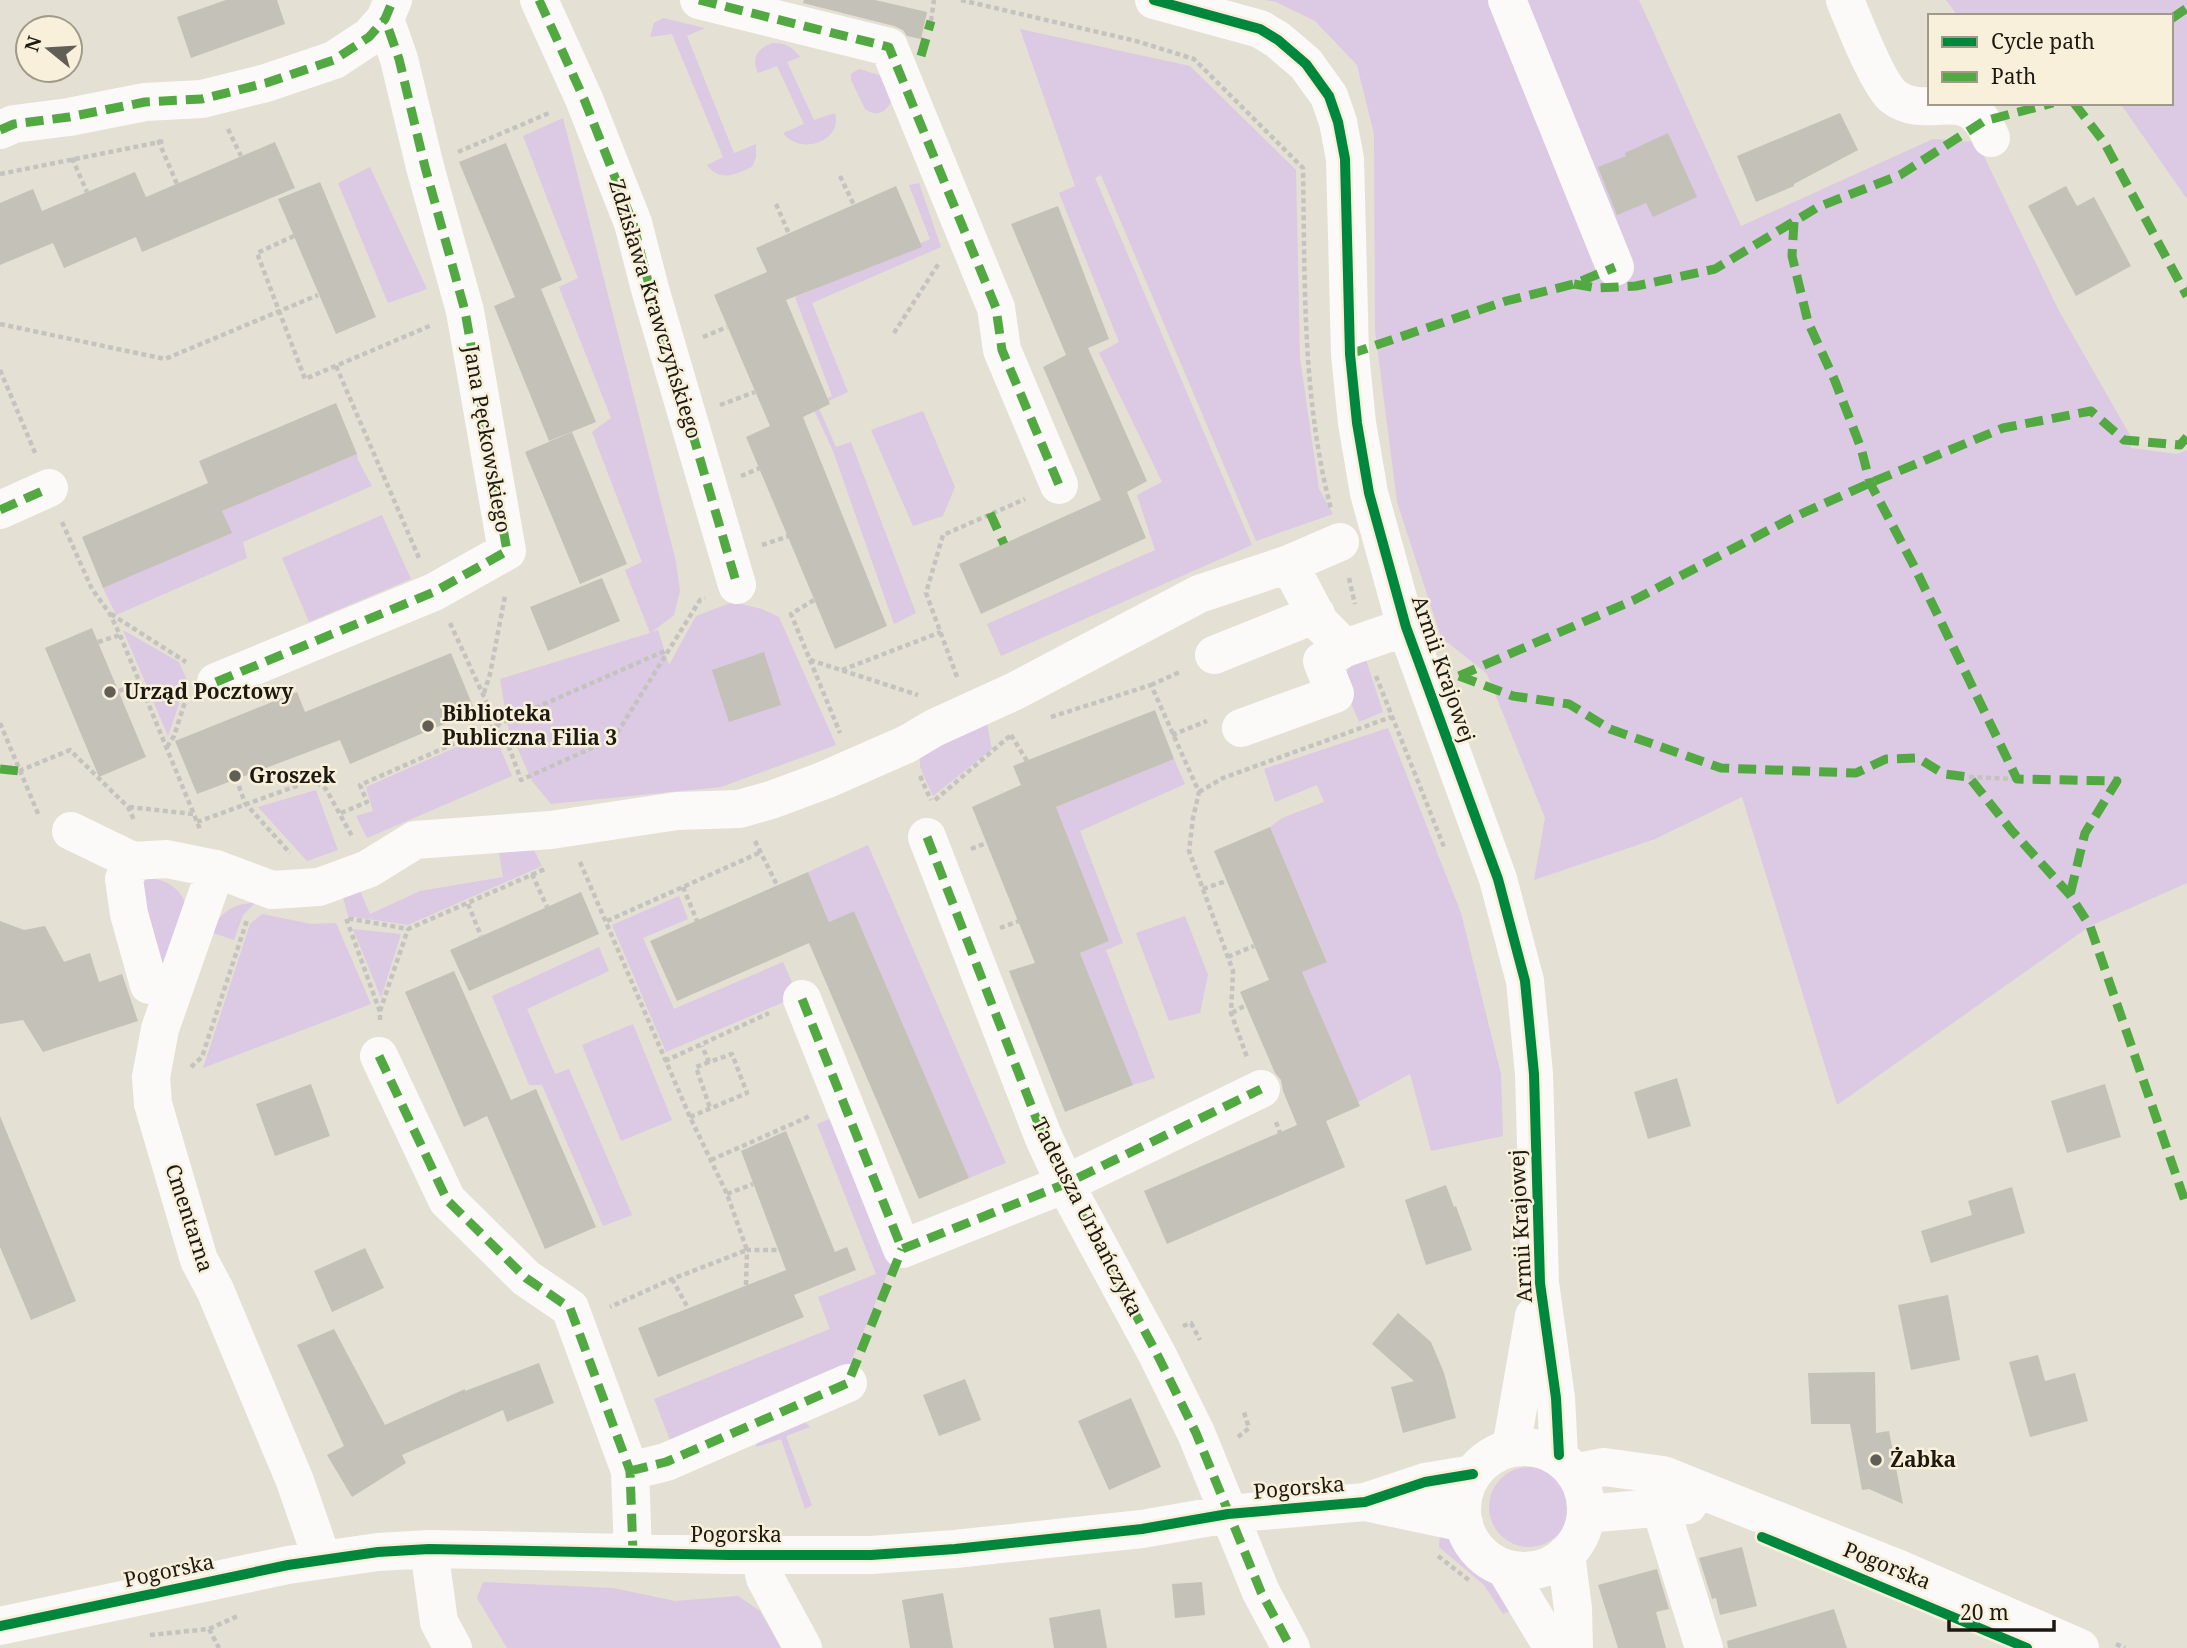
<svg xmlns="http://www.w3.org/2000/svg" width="2187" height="1648" font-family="'Noto Serif',serif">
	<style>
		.green { fill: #dcc9e4 }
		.building { fill: #c4c1b8 }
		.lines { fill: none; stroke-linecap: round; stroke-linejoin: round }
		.path { stroke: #c5c3bf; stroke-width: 4.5; stroke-dasharray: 5 3.5; stroke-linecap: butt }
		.minor { stroke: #fbfaf8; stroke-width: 38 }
		.quiet { stroke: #52a942; stroke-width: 9; stroke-dasharray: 18 9; stroke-linecap: butt }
		.cycleway-casing { stroke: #f8f0da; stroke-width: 15 }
		.cycleway { stroke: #00873e; stroke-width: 10 }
		.poi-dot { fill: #615f55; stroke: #f8f0da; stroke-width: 2.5 }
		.labels { text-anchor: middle; stroke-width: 5; stroke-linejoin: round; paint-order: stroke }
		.street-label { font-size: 21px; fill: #1b1911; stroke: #f8f0da }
		.poi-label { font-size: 21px; font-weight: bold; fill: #1b1911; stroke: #f8f0da; text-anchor: start }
	</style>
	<rect width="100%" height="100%" fill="#e4e0d3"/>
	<path class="green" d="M1266 0H1639L1741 226 1933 139 1977 142 2059 311 2130 435 2131 448 2177 454 2187 450V883L2090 926 1837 1105 1742 797 1655 839 1534 880 1545 818 1487 674 1441 637 1397 502 1375 330 1374 134 1357 65 1315 21 1276 2Z
		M1946 0H2187V199L2120 103H2171V16H1958Z
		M663 18 705 28 687 36 734 153 756 144V157L752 167C734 175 720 182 707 165L723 157 672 34 650 37 654 23Z
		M1020 29 1190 66 1296 170 1300 358 1319 489 1333 514 1256 541 1101 175 1095 178 1252 545 1001 656 987 624 1155 550 1137 495 1162 482 1099 353 1119 342 1059 193 1075 186Z
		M772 43C785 43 792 46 800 57L787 62 814 120 835 113C843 140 802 157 783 133L804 124 777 66 758 73C751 58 757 49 772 43Z
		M859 69 882 76 891 102C885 113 876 117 865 109L851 80V74Z
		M563 118 676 562 680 591 674 615 652 632 658 630 669 665 696 616 733 602 762 609 779 617 836 745 721 787 551 804 532 781 508 727 500 679 650 633 625 570 642 562 592 432 611 418 559 287 578 278 523 136Z
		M370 167 427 289 388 303 338 183Z
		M919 183 941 247 812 303 848 392 818 406 836 447 851 442 916 613 894 624 833 451 812 406 832 396 795 297 930 239 909 185Z
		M923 411 955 487 943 516 913 526 871 430Z
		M357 454 358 460 372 486 243 542 247 558 116 615 103 588 231 533 222 511Z
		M382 515 411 579 309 622 282 558Z
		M123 630 179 662 187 680 168 736Z
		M1366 660 1383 712 1359 722C1354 708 1337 680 1350 667 1354 664 1361 662 1366 660Z
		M987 724 992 749 933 796 920 767V752Z
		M1388 728 1461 913 1501 1074 1503 1136 1431 1151 1410 1074 1358 1102 1302 972 1327 961 1270 827 1282 818 1324 802 1317 785 1275 802 1264 769Z
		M493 731 512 776 367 838 356 816 373 811 366 787Z
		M1174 759 1185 784 1080 831 1123 943 1106 950 1155 1078 1133 1085 1080 953 1109 941 1056 807Z
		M316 790 338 850 307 861 258 807Z
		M868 845 1006 1163 969 1178 854 911 829 922 808 872Z
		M534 850 542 866 408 925 348 916 343 897 360 891 370 914 420 891 503 877 499 853Z
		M150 878C168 881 178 887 186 904L159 1002 139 882Z
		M679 896 688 919 643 938 674 1009 783 962 798 996 666 1052 612 925Z
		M255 903 243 915 234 940 210 932C221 913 232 903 255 903Z
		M262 914 311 924 336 923 371 1004 203 1068 250 924Z
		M1185 916 1208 975 1200 1013 1169 1021 1136 933Z
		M353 929 401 934 381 998Z
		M599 947 609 971 527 1009 555 1074 569 1069 632 1215 603 1226 542 1085H529L492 996Z
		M633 1024 672 1120 621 1141 582 1045Z
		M832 1118 891 1265 845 1376 672 1445 654 1399 830 1329 818 1297 876 1274 817 1124Z
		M805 1422 810 1427 786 1436 812 1505 805 1509 781 1439 756 1447 757 1439Z
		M1489 1507a40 40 0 1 1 80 0a40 40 0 1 1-80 0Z
		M1440 1534 1454 1537 1499 1581 1520 1607 1503 1614 1484 1585 1439 1547Z
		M483 1582 613 1588 675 1601 738 1596 760 1611 781 1648H507L477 1598Z"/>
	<path class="building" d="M226 0H277L285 24 191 58 177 17Z
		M804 0H875L927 12 921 39 907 36 903 30 894 26 803 3Z
		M1840 113 1858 150 1794 184V186L1756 202 1737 156Z
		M1668 133 1697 197 1653 217 1646 203 1617 215 1598 167 1626 156 1625 153Z
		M275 142 295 188 142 252 136 237 64 268 53 243 0 265V203L33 189 42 211 135 172 146 197Z
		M506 143 562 280 541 289 596 422 549 441 494 306 515 297 459 162Z
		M320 182 376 317 336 334 278 199Z
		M896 186 922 247 786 300 830 404 803 417 887 626 835 649 746 437 770 426 714 295 767 272 756 248Z
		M2066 186 2077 206 2094 197 2131 266 2076 296 2028 206Z
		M1058 206 1109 339 1088 348 1147 481 1127 492 1146 538 981 614 959 564 1101 500 1043 367 1066 355 1011 224Z
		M336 403 357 454 222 511 232 533 103 588 82 537 208 483 199 461Z
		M572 432 627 564 580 584 525 452Z
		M602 578 620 621 548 651 530 607Z
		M92 628 146 757 99 777 45 648Z
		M764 652 781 705 729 722 712 670Z
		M451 653 475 711 350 764 340 740 197 794 175 741 297 692 305 712Z
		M1155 710 1174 759 1056 807 1109 941 1080 953 1133 1085 1065 1112 1009 971 1035 963 972 807 1021 785 1013 766Z
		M1270 827 1327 962 1302 972 1360 1106 1326 1121 1345 1167 1167 1244 1144 1191 1297 1125 1283 1091 1281 1080 1275 1073 1240 992 1269 980 1214 851Z
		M808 872 829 922 854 911 969 1178 919 1199 809 943 677 1001 650 941Z
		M581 892 599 934 469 991 450 950Z
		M0 921 24 930 45 926 64 962 90 953 99 982 122 974 138 1021 43 1052 23 1020 0 1024Z
		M454 971 511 1100 536 1089 596 1227 545 1249 487 1116 464 1127 405 992Z
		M1677 1078 1691 1126 1648 1139 1634 1092Z
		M311 1084 330 1136 275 1156 256 1104Z
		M2105 1084 2121 1137 2067 1153 2051 1101Z
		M0 1116 76 1301 31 1320 0 1247Z
		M786 1131 835 1252 847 1247 856 1270 794 1295 804 1317 658 1377 638 1328 786 1270 741 1151Z
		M1446 1185 1454 1207 1456 1206 1472 1250 1426 1265 1405 1200Z
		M2012 1187 2025 1233 1931 1263 1921 1231 1972 1215 1968 1201Z
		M365 1248 384 1288 332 1312 314 1271Z
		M1948 1295 1960 1360 1911 1370 1898 1305Z
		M1398 1313 1431 1342 1444 1373 1456 1418 1403 1433 1391 1387 1414 1381 1372 1344Z
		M334 1329 385 1425 465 1389V1391L539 1363 554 1403 507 1422 503 1410 402 1455 406 1463 352 1497 327 1455 344 1446 297 1345Z
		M2038 1355 2045 1381 2075 1373 2088 1421 2030 1437 2009 1362Z
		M1875 1372 1876 1433 1889 1431 1903 1504 1869 1489 1862 1490 1850 1424H1811L1808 1373Z
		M965 1379 981 1420 939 1436 923 1395Z
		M1131 1398 1161 1467 1109 1490 1078 1421Z
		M1742 1547 1757 1606 1720 1615 1716 1598 1712 1599 1699 1558Z
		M1657 1569 1669 1609 1656 1612 1666 1648H1618L1598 1585Z
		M1202 1582 1205 1615 1175 1618 1172 1584Z
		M943 1593 953 1648H910L902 1600Z
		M1100 1609 1107 1648H1054L1049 1618Z
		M1834 1609 1847 1648H1728L1727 1641Z"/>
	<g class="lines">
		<path class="path" d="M961 0 1136 41 1194 59 1303 168C1305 282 1302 398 1331 509
			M931 21 934 0
			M228 129 241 156
			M158 140 177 184
			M458 152 549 113
			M72 158 87 192
			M0 174 165 141
			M840 176 854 205
			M776 204 789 234
			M294 236 257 253 305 379 432 325
			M0 324 165 359 318 295
			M894 333 939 263
			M703 337 727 327
			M336 366 419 558
			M0 370 36 455
			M720 405 755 392
			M741 476 760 468
			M62 522 92 589 110 614 120 635 200 829
			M762 545 789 536
			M1349 578 1355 604
			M814 600 791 614 840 733
			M111 614 186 662
			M450 623 497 725 509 747 521 780 614 738 700 600 705 598
			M98 642 120 635
			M810 660 918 695
			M842 670 941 632
			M1376 676 1444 847
			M957 677 926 593 943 535 1025 499
			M1151 685 1182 671
			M119 691 141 682
			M484 693 490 674 505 596
			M1051 717 1151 685 1199 792 1193 818 1189 851 1233 971 1231 1013 1247 1057
			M0 723 39 816
			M1011 735 1027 761
			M1172 735 1207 721
			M167 747 174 736 185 702
			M19 771 70 750 128 807 134 820
			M920 776 931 800
			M1969 777 2017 779
			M236 778 245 803 290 853
			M1199 792 1223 778 1391 717
			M935 800 1011 735
			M129 807 193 814
			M341 813 367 802 360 785 667 650
			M197 822 313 780 326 789 353 838
			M755 841 777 885
			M971 849 986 843
			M580 862 690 1117 727 1194 747 1250 672 1279 610 1307
			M532 874 547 907
			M683 887 697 921
			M1203 889 1226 881
			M468 904 481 936
			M607 921 761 852
			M1000 928 1019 921
			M1228 957 1254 946
			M380 1011 408 929
			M1232 1013 1246 1005
			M380 1020V1012L346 918 408 929 545 869
			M665 1061 769 1013
			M709 1062 696 1067 710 1108
			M191 1067 202 1057 247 920
			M690 1117 747 1093 732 1054 709 1062 702 1046
			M1276 1122 1280 1133
			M711 1160 810 1116
			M727 1194 753 1184
			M672 1279 688 1308
			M746 1285 747 1250H778
			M1183 1326 1191 1323 1200 1340
			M1238 1437 1249 1428 1244 1412
			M1438 1556 1470 1581
			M209 1629 219 1648
			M150 1635 209 1629 240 1615
			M2116 1644 2125 1648"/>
		<path class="minor" d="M539 0 584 99 633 223 650 289 737 585
			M699 0 889 47 996 308 1002 350 1059 485
			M1154 0 1260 29 1278 40 1306 64 1329 96 1338 122 1345 159 1350 354 1357 423 1369 493 1406 627 1498 879 1525 981 1534 1074 1540 1283 1556 1398 1559 1455
			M1507 0 1615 267
			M1845 0C1853 20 1879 86 1894 97 1929 123 1968 80 1991 138
			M0 130 14 124 69 117 145 102 202 99 266 83 334 60 369 37 385 19 393 0
			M0 510 49 488
			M1289 564 1340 542
			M1214 655 1316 614
			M216 682 434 592 507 551 465 311 425 167 399 59 385 19
			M1241 728 1335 694 1322 661 1345 648
			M71 831 133 861
			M927 837 1043 1136 1065 1184 1157 1354 1196 1433 1261 1592 1291 1648
			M216 869 160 1029 151 1077 153 1104 199 1260 215 1290 295 1481 322 1559
			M149 985 129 914 124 879 133 861 167 859 216 869 272 890 319 887 368 869 415 840 551 830 677 811 739 809 771 800 825 780 907 744 934 728 1015 691 1199 594 1289 564 1320 623 1345 648 1406 627
			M802 999 902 1249 1065 1184 1261 1089
			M379 1056 447 1200 526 1278 570 1308 630 1471 633 1553
			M1462 1509a62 62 0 1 1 124 0a62 62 0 1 1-124 0Z
			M1511 1448 1534 1316
			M630 1471 666 1462 848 1383
			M1574 1473 1604 1467 1663 1475 1899 1569 2080 1648
			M1365 1502 1464 1523
			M1663 1506 1665 1522 1704 1648
			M1586 1514 1688 1505
			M429 1549 439 1622 453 1648
			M760 1554 765 1578 803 1648
			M1566 1554 1573 1609 1574 1648
			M1505 1568 1553 1648
			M0 1626 288 1565 378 1552 429 1549 729 1555H871L955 1549 1142 1529 1228 1514 1365 1502 1425 1482 1473 1474"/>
		<path class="quiet" d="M539 0 584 99 633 223 650 289 737 585
			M699 0 889 47 996 308 1002 350 1059 485
			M2171 19 2187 8
			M921 56 931 21
			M2074 103 2104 142 2187 296
			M0 130 14 124 69 117 145 102 202 99 266 83 334 60 369 37 385 19 393 0
			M1794 222 1792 256 1808 322 1835 381 1861 448 1870 483 1913 564 2017 779 2117 781 2085 833 2070 895
			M1574 284 1597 288 1636 286 1715 269 1818 207 1900 175 1984 121 2053 103
			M1350 354 1506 301 1574 284 1615 267
			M0 510 49 488
			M990 513 1004 544
			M1459 676 1513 696 1569 704 1610 729 1721 768 1856 773 1886 759 1918 758 1944 774 1969 777 2012 831 2070 895 2090 926 2187 1207
			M1459 676 1634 600 1792 518 1870 483 2003 428 2091 411 2124 440 2180 445 2187 437
			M216 682 434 592 507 551 465 311 425 167 399 59 385 19
			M0 769 19 771
			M927 837 1043 1136 1065 1184 1157 1354 1196 1433 1261 1592 1291 1648
			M802 999 902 1249 1065 1184 1261 1089
			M379 1056 447 1200 526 1278 570 1308 630 1471 633 1553
			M630 1471 666 1462 848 1383 902 1249"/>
		<g class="cycleway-casing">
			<path id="cycleway" d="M1154 0 1260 29 1278 40 1306 64 1329 96 1338 122 1345 159 1350 354 1357 423 1369 493 1406 627 1498 879 1525 981 1534 1074 1540 1283 1556 1398 1559 1455
				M1762 1537 2027 1648
				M0 1626 288 1565 378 1552 429 1549 729 1555H871L955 1549 1142 1529 1228 1514 1365 1502 1425 1482 1473 1474"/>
		</g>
		<use href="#cycleway" class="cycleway"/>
	</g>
	<g class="poi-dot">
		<circle cx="110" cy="692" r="7"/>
		<circle cx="428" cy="726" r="7"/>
		<circle cx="235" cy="776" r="7"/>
		<circle cx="1876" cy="1460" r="7"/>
	</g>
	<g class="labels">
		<g class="street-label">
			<text transform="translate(655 309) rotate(73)" y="7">Zdzisława Krawczyńskiego</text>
			<text transform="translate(487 439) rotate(80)" y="7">Jana Pęckowskiego</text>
			<text transform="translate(1443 669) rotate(71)" y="7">Armii Krajowej</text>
			<text transform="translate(1087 1217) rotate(63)" y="7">Tadeusza Urbańczyka</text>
			<text transform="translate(189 1218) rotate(72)" y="7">Cmentarna</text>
			<text transform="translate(1521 1226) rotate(-93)" y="7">Armii Krajowej</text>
			<text transform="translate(1299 1488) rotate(-5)" y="7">Pogorska</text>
			<text x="736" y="1542">Pogorska</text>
			<text transform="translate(1887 1566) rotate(22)" y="7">Pogorska</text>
			<text transform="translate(169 1571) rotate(-12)" y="7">Pogorska</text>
		</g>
		<g class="poi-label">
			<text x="124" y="699">Urząd Pocztowy</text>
			<text x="442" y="721">Biblioteka<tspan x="442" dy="24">Publiczna Filia 3</tspan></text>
			<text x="249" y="783">Groszek</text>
			<text x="1890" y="1467">Żabka</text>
		</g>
	</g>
	<rect x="1928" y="14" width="245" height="91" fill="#f8f0da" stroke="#a09a8a" stroke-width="2"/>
	<rect x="1942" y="37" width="35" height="10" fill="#00873e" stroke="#a09a8a" stroke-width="2"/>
	<text x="1991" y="49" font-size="21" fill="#1b1911">Cycle path</text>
	<rect x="1942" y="72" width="35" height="10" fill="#52a942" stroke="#a09a8a" stroke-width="2"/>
	<text x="1991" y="84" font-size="21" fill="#1b1911">Path</text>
	<g transform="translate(49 49) rotate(288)"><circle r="33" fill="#f8f0da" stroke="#a09a8a" stroke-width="2"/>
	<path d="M0-5L12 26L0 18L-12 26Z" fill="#615f55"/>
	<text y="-10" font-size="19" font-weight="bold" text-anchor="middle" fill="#1b1911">N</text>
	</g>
	<path d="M1949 1620v10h105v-10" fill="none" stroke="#1b1911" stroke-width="3.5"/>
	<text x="1960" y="1620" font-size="21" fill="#1b1911" stroke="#f8f0da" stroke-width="5" paint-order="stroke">20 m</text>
</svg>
